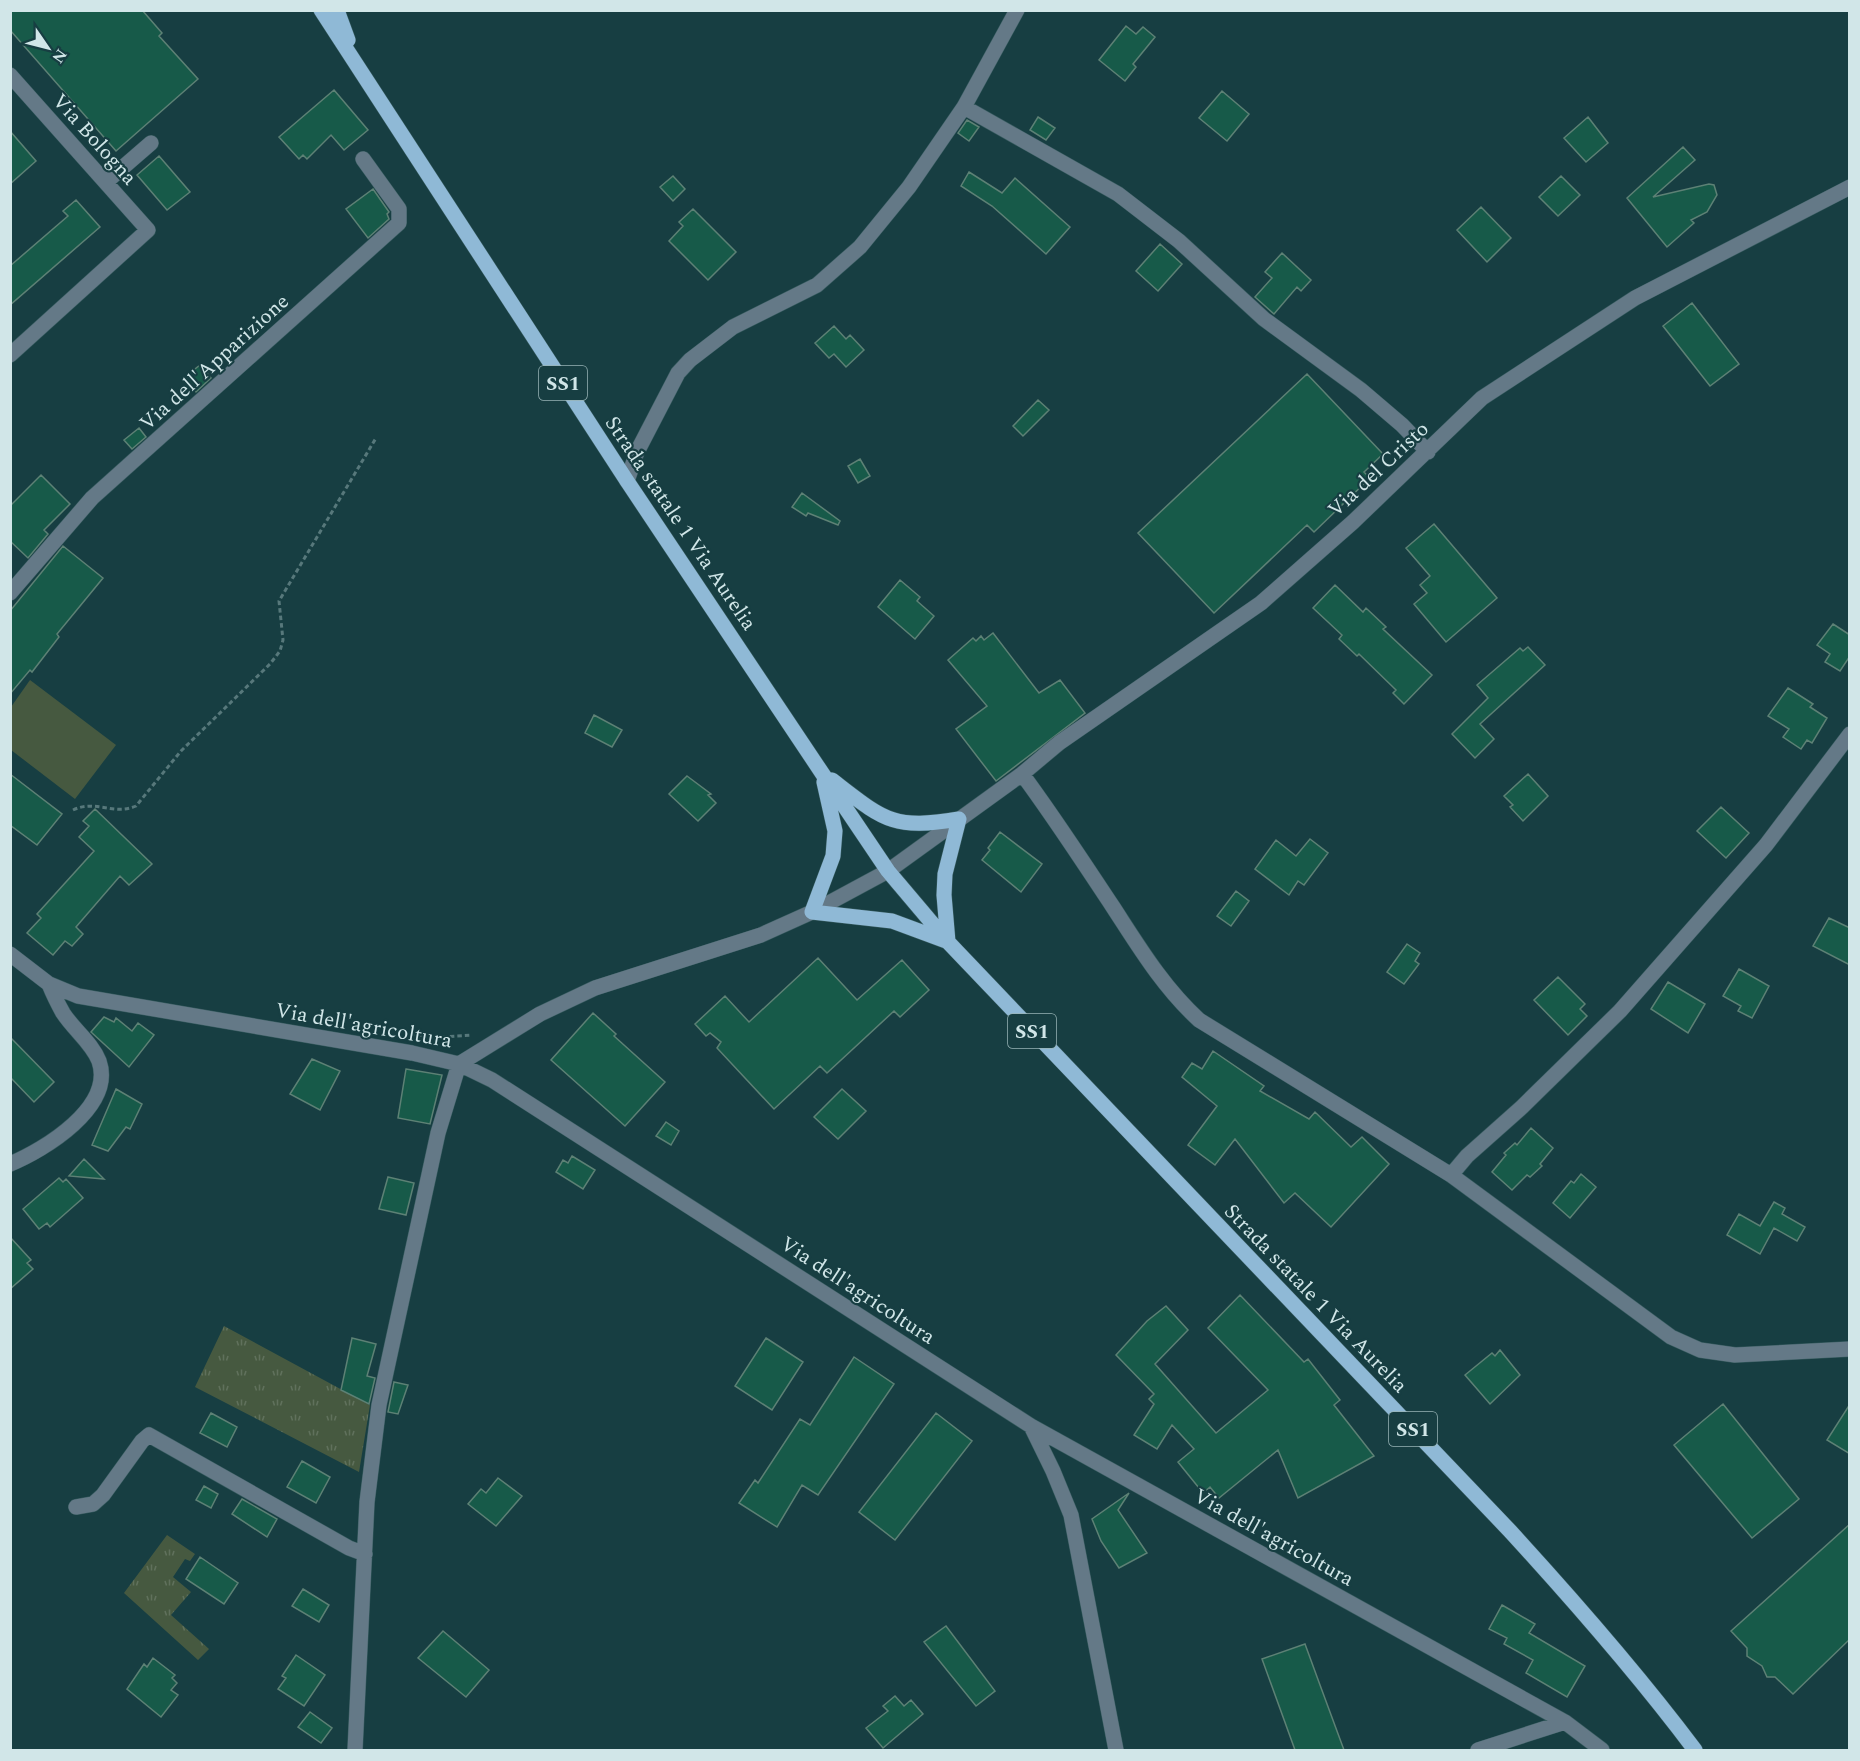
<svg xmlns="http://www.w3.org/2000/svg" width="1860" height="1761" font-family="Spectral,serif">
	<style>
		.grass { fill: url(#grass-tufts) }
		.garden { fill: #465940 }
		.building { fill: #175a49; stroke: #5d8175; stroke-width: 1.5 }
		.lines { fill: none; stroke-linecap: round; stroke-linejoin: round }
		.minor-casing { stroke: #385c60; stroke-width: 16 }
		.major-casing { stroke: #385c60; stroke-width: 16 }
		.path { stroke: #57787b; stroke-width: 3; stroke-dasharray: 4.5 3; stroke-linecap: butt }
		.minor { stroke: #647987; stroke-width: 15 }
		.major { stroke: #8fb9d6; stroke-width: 15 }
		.labels { text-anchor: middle; stroke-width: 4.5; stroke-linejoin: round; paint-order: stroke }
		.shield { fill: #173e42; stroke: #99b4b6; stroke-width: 1.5 }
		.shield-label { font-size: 20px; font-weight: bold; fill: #d1e6e8 }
		.street-label { font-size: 21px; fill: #d1e6e8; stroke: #173e42 }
	</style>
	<defs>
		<pattern id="grass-tufts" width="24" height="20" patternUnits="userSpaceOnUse" patternTransform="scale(1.5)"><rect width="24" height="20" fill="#465940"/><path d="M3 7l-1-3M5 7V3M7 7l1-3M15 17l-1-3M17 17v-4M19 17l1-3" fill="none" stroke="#60715c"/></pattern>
	</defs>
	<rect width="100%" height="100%" fill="#173e42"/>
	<path class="grass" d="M224 1326 370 1405 359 1472 195 1387Z
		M167 1535 195 1554 190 1561 185 1559 173 1577 191 1592 171 1615 209 1649 198 1660 124 1593Z"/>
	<path class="garden" d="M30 680 116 745 75 799 11 750V707Z"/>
	<path class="building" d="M10 10H142L162 33 159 36 198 79 116 151 10 30Z
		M1126 26 1136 34 1143 27 1155 37 1133 64 1136 67 1125 81 1099 60Z
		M334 90 368 130 344 150 331 135 307 159 303 155 299 159 279 137Z
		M1222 91 1249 114 1227 141 1199 118Z
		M1038 117 1055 128 1046 140 1030 130Z
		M1588 117 1608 143 1586 162 1564 138Z
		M967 120 979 127 969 141 958 133Z
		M10 131 36 161 10 184Z
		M1683 147 1695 160 1653 197 1709 184 1714 185 1717 195 1707 212 1691 220 1694 223 1667 247 1627 198Z
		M159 156 190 192 167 210 137 175Z
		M969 172 1002 193 1015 178 1070 227 1046 254 992 206 961 186Z
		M673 176 685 189 673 201 660 187Z
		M1561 176 1580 195 1558 216 1539 197Z
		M373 189 389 212 387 214 389 219 368 238 346 209Z
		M76 200 100 227 10 305V266L68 216 63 211Z
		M1481 207 1511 238 1487 262 1457 230Z
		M693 209 736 252 708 280 669 241 683 226 679 222Z
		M1160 244 1182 264 1158 291 1136 271Z
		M1282 253 1311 280 1301 291 1297 287 1274 314 1255 297 1272 278 1265 272Z
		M1692 303 1739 364 1710 386 1663 326Z
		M834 326 846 339 850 335 864 350 846 367 834 354 829 358 815 343Z
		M200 365 211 378 196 392 185 377Z
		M1307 374 1383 454 1364 472 1370 478 1314 532 1307 525 1214 613 1138 533Z
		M1038 400 1049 410 1023 436 1013 426Z
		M139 428 146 437 132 449 124 440Z
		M860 459 870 476 858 483 848 466Z
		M41 475 70 504 44 530 48 534 28 558 10 541V506Z
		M802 493 840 521 838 525 808 513 806 516 792 507Z
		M1434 524 1497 598 1446 642 1414 604 1427 593 1420 585 1430 576 1406 548Z
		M63 546 103 578 57 634 59 637 32 672 30 670 10 694V611Z
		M900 580 920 597 917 601 934 616 915 639 878 607Z
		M1335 585 1363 612 1366 608 1386 627 1383 629 1432 675 1404 704 1393 693 1396 690 1359 654 1357 656 1339 639 1342 635 1313 608Z
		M1833 624 1850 635V656L1840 671 1825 662 1830 654 1817 645Z
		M993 633 1039 693 1060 680 1085 713 996 781 956 729 987 706 948 660 973 638 976 641 981 636 984 640Z
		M1528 647 1545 665 1480 724 1494 739 1475 758 1452 734 1488 698 1477 685 1520 648 1523 651Z
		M1788 688 1813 704 1810 707 1827 718 1812 743 1807 740 1801 749 1783 737 1789 729 1768 716Z
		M594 715 622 730 612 747 585 733Z
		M10 774 62 814 37 845 10 825Z
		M1528 774 1548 796 1523 821 1510 807 1513 805 1504 796Z
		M687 776 711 794 708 795 716 803 698 821 669 794Z
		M1721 807 1749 833 1726 858 1697 831Z
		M95 809 152 864 129 885 120 876 76 927 83 934 72 946 65 941 53 955 27 933 41 918 37 914 94 851 79 837 89 826 83 821Z
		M1000 832 1042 864 1021 892 982 860 990 850 988 848Z
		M1310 839 1328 853 1304 885 1298 881 1289 895 1255 869 1276 840 1296 856Z
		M1236 891 1249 901 1231 926 1217 916Z
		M1829 918 1850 928V965L1813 946Z
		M1407 944 1420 953 1415 961 1419 964 1404 984 1387 972Z
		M818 958 857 1000 902 960 929 990 900 1017 894 1011 827 1073 820 1066 774 1109 717 1048 721 1042 710 1033 706 1036 695 1024 725 996 749 1022Z
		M1739 969 1769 986 1752 1018 1738 1011 1741 1006 1723 996Z
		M1558 977 1585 1004 1580 1009 1587 1016 1568 1035 1534 1000Z
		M1668 982 1705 1004 1688 1033 1651 1009Z
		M593 1013 616 1034 614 1036 665 1082 625 1126 551 1060Z
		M104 1017 114 1022 116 1018 132 1031 138 1023 154 1035 129 1067 91 1032Z
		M10 1037 54 1082 34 1102 10 1077Z
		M1213 1051 1264 1086 1260 1091 1309 1119 1315 1112 1351 1147 1362 1137 1389 1164 1331 1227 1295 1193 1284 1203 1235 1139 1215 1165 1188 1145 1217 1106 1182 1077 1192 1063 1202 1069Z
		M312 1059 340 1071 320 1110 290 1094Z
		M406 1069 442 1075 430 1124 398 1118Z
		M116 1089 142 1104 130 1129 126 1127 108 1151 92 1145Z
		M842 1089 866 1111 838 1139 814 1117Z
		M666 1122 679 1131 671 1145 656 1136Z
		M1531 1128 1553 1148 1540 1164 1542 1166 1530 1177 1527 1175 1512 1190 1492 1172 1506 1155 1504 1153 1515 1143 1517 1145Z
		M572 1156 595 1170 583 1189 556 1172 563 1160 568 1163Z
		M84 1159 104 1179 69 1176Z
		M1581 1174 1596 1187 1570 1218 1553 1203 1571 1181 1574 1183Z
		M388 1177 414 1183 406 1215 379 1209Z
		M59 1178 63 1182 66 1179 83 1198 50 1227 47 1223 39 1229 23 1209Z
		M1774 1202 1785 1208 1782 1214 1805 1227 1797 1241 1774 1228 1760 1254 1727 1235 1739 1214 1760 1226Z
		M10 1237 31 1260 27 1263 33 1269 10 1289Z
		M1240 1295 1304 1362 1308 1359 1340 1400 1334 1405 1374 1456 1298 1498 1278 1450 1219 1498 1210 1487 1203 1493 1178 1462 1194 1449 1172 1425 1157 1449 1134 1435 1154 1404 1149 1399 1154 1394 1116 1355 1147 1321 1166 1306 1188 1330 1155 1364 1216 1433 1268 1390 1208 1328Z
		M352 1338 376 1344 367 1376 375 1378 369 1404 341 1390Z
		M766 1338 803 1362 772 1410 735 1386Z
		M1500 1350 1520 1375 1490 1404 1465 1375 1492 1353 1495 1356Z
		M854 1357 894 1384 818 1495 802 1485 777 1527 739 1503 755 1480 758 1483 800 1419 810 1425Z
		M394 1382 408 1385 398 1414 388 1412Z
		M1723 1404 1799 1499 1752 1538 1674 1445Z
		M1850 1404V1454L1827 1440Z
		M211 1413 237 1427 227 1447 200 1433Z
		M936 1413 972 1441 895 1540 859 1512Z
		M302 1461 330 1477 316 1503 287 1487Z
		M498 1478 522 1496 496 1526 468 1504 481 1489 486 1493Z
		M204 1486 218 1494 211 1508 196 1500Z
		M1129 1493 1118 1510 1147 1553 1119 1568 1101 1541 1092 1519Z
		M242 1499 277 1519 267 1537 232 1514Z
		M1850 1524V1639L1793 1694 1775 1677H1767L1762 1666 1747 1656V1648L1731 1631Z
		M200 1557 238 1583 224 1604 186 1579Z
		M303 1589 329 1605 319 1622 292 1606Z
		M1502 1605 1535 1624 1529 1633 1585 1666 1567 1697 1526 1673 1533 1660 1504 1644 1507 1638 1489 1629Z
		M946 1626 995 1691 976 1706 924 1642Z
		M443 1631 489 1670 466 1697 418 1658Z
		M1305 1644 1320 1685 1344 1750H1295L1262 1659Z
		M296 1655 325 1675 304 1706 278 1689 286 1678 282 1676Z
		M153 1658 175 1675 172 1678 177 1683 171 1690 178 1695 161 1717 127 1689 144 1664 147 1667Z
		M895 1696 904 1706 911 1700 923 1714 883 1748 866 1728 888 1711 883 1706Z
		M310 1712 332 1728 321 1743 298 1727Z"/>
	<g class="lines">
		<g class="minor-casing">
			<path id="minor" d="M10 75 148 230 10 355
				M964 107 1118 194 1179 241 1264 319 1361 390 1402 425 1428 452
				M106 182 151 143
				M627 481 637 452 678 373 690 360 733 327 817 285 860 247 909 187 964 107 1017 10
				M10 593 92 498 399 223V209L363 159
				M1022 774C1054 817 1083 862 1113 907 1139 947 1163 987 1199 1020L1451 1175 1671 1337 1700 1350 1735 1355 1850 1349
				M10 954 49 984 78 996 412 1053 459 1064 492 1080 1031 1426 1565 1722 1602 1750
				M10 1164C44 1150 115 1107 99 1061 92 1043 74 1030 63 1013 58 1004 53 994 49 984
				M1451 1175 1467 1156 1522 1107 1620 1011 1766 845 1850 734
				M1031 1426 1053 1471 1071 1515 1116 1750
				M76 1507 93 1504 103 1495 142 1441 149 1435 349 1548 365 1554
				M355 1750 367 1502 379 1405 438 1133 459 1064 540 1014 595 988 761 935 812 912 888 871 1022 774 1059 743 1261 603 1353 522 1482 398 1635 298 1850 187
				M1478 1750 1565 1722"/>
		</g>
		<g class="major-casing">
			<path id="major" d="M321 10 627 481 822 773 888 871 948 942 1510 1531C1575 1602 1638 1674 1695 1750
				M337 10 348 40
				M832 780C884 820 892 830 959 819L945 874 944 895 948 942
				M824 782 835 831 833 856 812 912 892 921 946 941"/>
		</g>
		<path class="path" d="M73 810C96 799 114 816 136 806L181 751 270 664 280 651 283 640 279 601 376 438
			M405 1034 442 1037 472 1035"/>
		<use href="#minor" class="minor"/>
		<use href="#major" class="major"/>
	</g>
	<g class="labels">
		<g class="shield">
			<rect x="539" y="366" width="48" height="34" rx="4.5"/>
			<rect x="1008" y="1014" width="48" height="34" rx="4.5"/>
			<rect x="1389" y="1412" width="48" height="34" rx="4.5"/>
		</g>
		<g class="shield-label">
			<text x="563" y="390">SS1</text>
			<text x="1032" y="1038">SS1</text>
			<text x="1413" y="1436">SS1</text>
		</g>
		<g class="street-label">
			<text transform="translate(95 139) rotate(48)" y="7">Via Bologna</text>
			<text transform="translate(214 362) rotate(-42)" y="7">Via dell'Apparizione</text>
			<text transform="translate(1378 469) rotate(-43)" y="7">Via del Cristo</text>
			<text transform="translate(681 523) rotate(56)" y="7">Strada statale 1 Via Aurelia</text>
			<text transform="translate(364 1025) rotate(10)" y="7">Via dell'agricoltura</text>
			<text transform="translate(858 1290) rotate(33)" y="7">Via dell'agricoltura</text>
			<text transform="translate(1316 1298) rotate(46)" y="7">Strada statale 1 Via Aurelia</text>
			<text transform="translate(1274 1537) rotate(29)" y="7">Via dell'agricoltura</text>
		</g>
	</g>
	<rect width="1860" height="1761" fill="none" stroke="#d1e6e8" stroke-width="24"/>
	<g transform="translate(48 48) rotate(125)" stroke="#173e42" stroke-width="4.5" paint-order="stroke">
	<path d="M0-4.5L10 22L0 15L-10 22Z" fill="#d1e6e8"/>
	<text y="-9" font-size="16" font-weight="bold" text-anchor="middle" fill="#d1e6e8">N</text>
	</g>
</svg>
